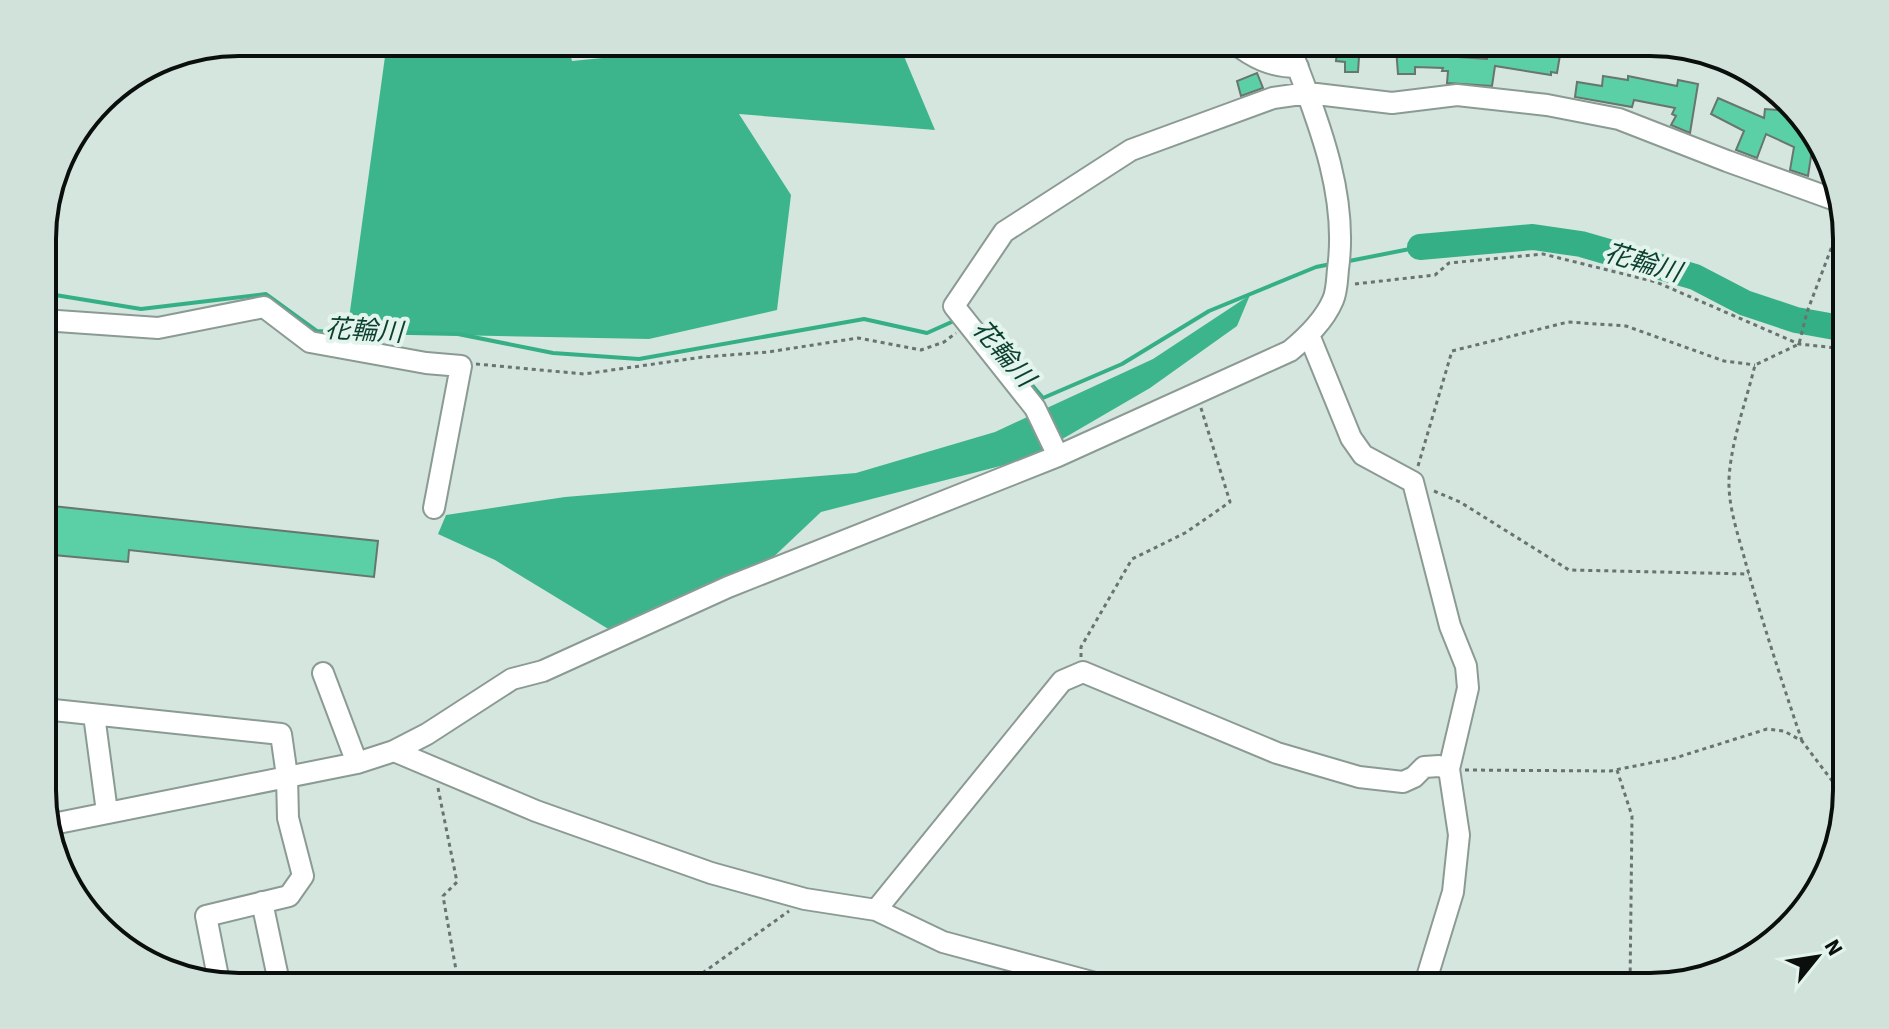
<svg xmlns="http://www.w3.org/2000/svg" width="1889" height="1029" font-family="'Source Sans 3','Noto Sans JP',sans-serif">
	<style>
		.forest { fill: #3db58c }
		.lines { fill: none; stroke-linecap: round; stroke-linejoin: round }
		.stream { stroke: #35af86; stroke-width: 4 }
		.river { stroke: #35af86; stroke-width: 26 }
		.building { fill: #5bcfa5; stroke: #67766f; stroke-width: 2 }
		.minor-casing { stroke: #8b9b94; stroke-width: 24 }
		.path { stroke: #69736f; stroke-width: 3; stroke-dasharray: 4 4; stroke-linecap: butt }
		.minor { stroke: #fff; stroke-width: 20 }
		.labels { text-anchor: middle; stroke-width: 8; stroke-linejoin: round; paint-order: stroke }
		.water-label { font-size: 26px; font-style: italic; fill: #0b3f2e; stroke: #e2f4ec }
		.rim { fill: none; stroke: #0a0f0d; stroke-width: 4 }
	</style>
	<rect width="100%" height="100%" fill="#d5e6de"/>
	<path class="forest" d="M387 42H567L572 61 763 42H898L935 130 739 114 791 195 777 310 649 339 347 333Z
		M1250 295 1237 326 1150 388 1028 459 821 512 766 564 610 630 495 560 438 534 446 515 565 497 856 473 995 432 1153 359Z"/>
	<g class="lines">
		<path class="stream" d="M1344 262 1420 247
			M43 293 141 309 266 294 317 331 458 334 553 353 639 359 864 319 927 333 956 320
			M994 340 1043 398 1122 364 1209 311 1316 267 1331 264"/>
		<path class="river" d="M1420 247 1533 237 1581 244 1695 277 1745 303 1796 320 1846 329"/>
	</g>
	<path class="building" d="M1338 42H1360L1358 72H1345V62L1336 61Z
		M1398 42 1453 46V50H1459V57L1487 59 1489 42H1498L1559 50 1560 55 1557 73 1551 72V75L1495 66 1492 86 1447 83 1448 71H1442L1443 68 1415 67V74H1398L1396 48H1398Z
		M1257 73 1263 88 1241 96 1237 81Z
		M1603 76 1628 80V76L1677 86 1678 80 1698 84 1690 133 1671 125 1676 116 1672 114 1675 108 1634 100 1632 107 1575 97 1577 82 1602 86Z
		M1718 98 1764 118 1765 109 1778 110 1813 129 1822 152 1812 150 1808 176 1790 170 1794 147 1766 134 1757 158 1736 150 1744 131 1711 114Z
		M43 505 378 541 374 577 129 550 128 562 43 554Z"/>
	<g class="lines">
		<g class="minor-casing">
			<path id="minor" d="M1233 42C1253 58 1271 67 1298 67
				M43 320 158 328 264 307 310 342 426 363 461 366 434 508
				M1309 335 1351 438 1363 455 1413 482 1450 626 1466 666 1468 688 1449 769 1459 835 1453 892 1424 987
				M1058 456 1035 408 954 306 1004 232 1131 150 1273 98 1308 93 1392 103 1457 95 1547 105 1619 119 1727 161 1841 202
				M323 673 357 763
				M44 709 281 734 287 776 288 818 303 876 289 896 206 916 219 982
				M94 715 107 812
				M394 751 536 811 711 873 805 899 876 910 943 942 1110 987
				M48 825 357 763 394 751 427 734 512 679 543 671 728 587 1058 456 1290 351C1307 337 1324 321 1333 300 1337 291 1337 279 1338 269 1349 191 1315 114 1288 42
				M262 902 280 987
				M876 910 1062 681 1083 672 1277 753 1359 777 1403 782 1414 777 1424 767 1439 766 1449 769"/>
		</g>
		<path class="path" d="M1355 284 1435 275 1449 263 1543 254 1656 282 1799 344 1846 349
			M476 364 584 374 703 357 768 352 858 338 921 350 944 342 956 333
			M1418 466 1452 351 1568 322 1626 326 1724 361 1755 365
			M1434 491 1460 502 1569 570 1749 574
			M1081 657V647L1132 559 1185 533 1230 502 1201 408
			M1802 741C1782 682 1763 624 1746 564 1739 537 1728 508 1729 479 1731 441 1746 402 1755 365L1799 344 1807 312 1842 220
			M1465 770 1610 771 1675 758 1767 729 1784 731 1802 741 1845 798
			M1617 770 1632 816 1630 987
			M438 788 457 882 443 896 459 987
			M683 987 789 911"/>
		<use href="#minor" class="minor"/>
	</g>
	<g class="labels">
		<g class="water-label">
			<text transform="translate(1643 262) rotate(16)" y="9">花輪川</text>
			<text transform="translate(364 330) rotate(3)" y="9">花輪川</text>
			<text transform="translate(1004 353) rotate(49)" y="9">花輪川</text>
		</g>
	</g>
	<path d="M0 0H1889V1029H0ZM239 56H1650A183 183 0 0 1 1833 239V790A183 183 0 0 1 1650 973H239A183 183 0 0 1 56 790V239A183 183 0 0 1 239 56Z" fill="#d1e2da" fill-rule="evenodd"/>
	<path class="rim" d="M239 56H1650A183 183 0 0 1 1833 239V790A183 183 0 0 1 1650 973H239A183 183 0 0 1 56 790V239A183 183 0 0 1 239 56Z"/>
	<g transform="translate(1817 957) rotate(60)" stroke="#e2f4ec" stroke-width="6" paint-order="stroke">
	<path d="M0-6L14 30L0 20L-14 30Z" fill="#0a0f0d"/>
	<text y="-12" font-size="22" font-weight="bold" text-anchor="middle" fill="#0a0f0d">N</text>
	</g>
</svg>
